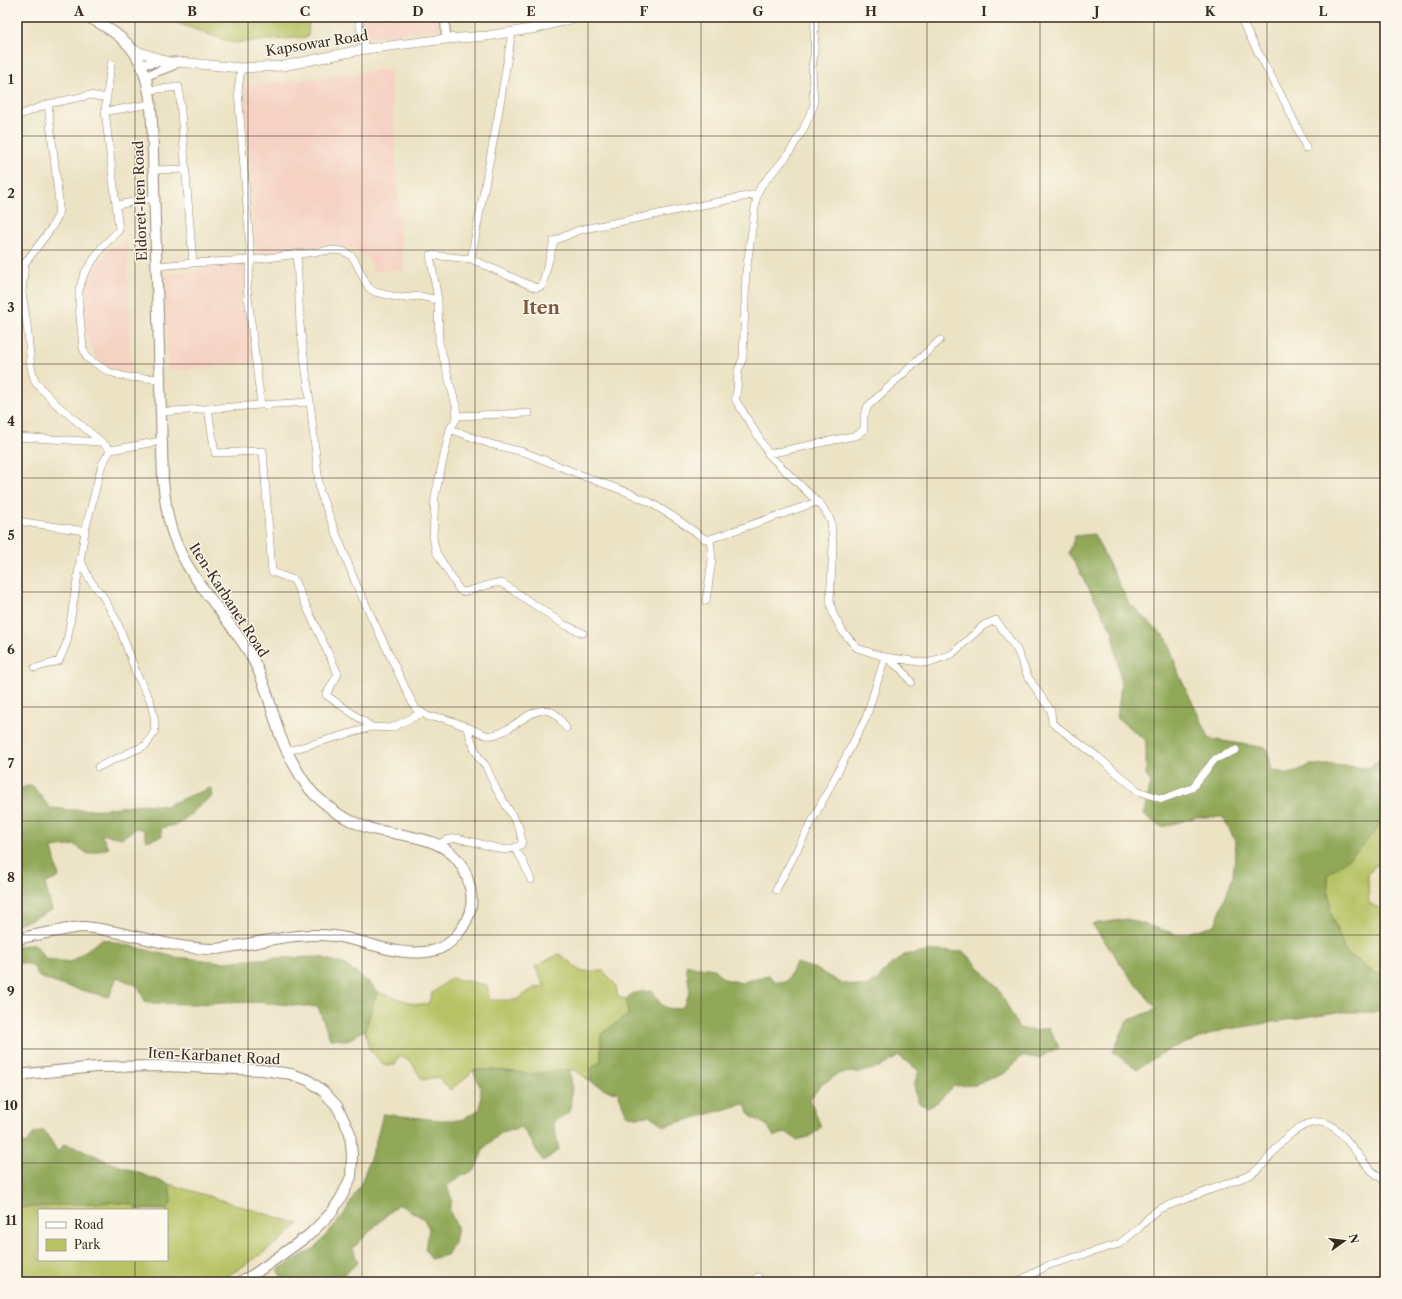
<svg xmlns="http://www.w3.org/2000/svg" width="1402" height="1299" font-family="'Libre Caslon Text',serif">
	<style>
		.built { fill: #f5d2c3 }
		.green { fill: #b6c263; stroke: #787640 }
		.forest { fill: #90a859; stroke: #66693c }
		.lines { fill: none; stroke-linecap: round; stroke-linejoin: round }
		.minor-casing { stroke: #948671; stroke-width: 8 }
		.tertiary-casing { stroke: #948671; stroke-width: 10 }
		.secondary-casing { stroke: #948671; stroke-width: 10 }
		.primary-casing { stroke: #948671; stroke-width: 12 }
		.minor { stroke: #fff; stroke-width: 7 }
		.tertiary { stroke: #fff; stroke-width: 8 }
		.secondary { stroke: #fff; stroke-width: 9 }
		.primary { stroke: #fff; stroke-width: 10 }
		.grid { fill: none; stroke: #3b2a1e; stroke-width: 1; stroke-opacity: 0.55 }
		.labels { text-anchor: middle; stroke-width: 3; stroke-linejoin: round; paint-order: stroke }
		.street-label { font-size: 14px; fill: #3b2a1e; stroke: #fbf7ec }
		.district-label { font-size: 18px; font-weight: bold; fill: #7c5a3d; stroke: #fbf7ec }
		.neatline { fill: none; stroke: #3b2a1e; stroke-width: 1.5 }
		.grid-label { font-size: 13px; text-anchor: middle; font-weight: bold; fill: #3b2a1e }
	</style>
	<rect width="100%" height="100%" fill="#fbf7ec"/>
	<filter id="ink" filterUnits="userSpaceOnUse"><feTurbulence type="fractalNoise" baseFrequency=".025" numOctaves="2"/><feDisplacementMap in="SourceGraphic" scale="8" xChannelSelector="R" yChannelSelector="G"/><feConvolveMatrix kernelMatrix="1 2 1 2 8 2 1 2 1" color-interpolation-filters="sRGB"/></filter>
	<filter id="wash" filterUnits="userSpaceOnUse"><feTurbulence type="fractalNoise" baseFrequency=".012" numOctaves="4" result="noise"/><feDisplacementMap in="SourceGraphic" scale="16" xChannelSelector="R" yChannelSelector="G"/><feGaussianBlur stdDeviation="0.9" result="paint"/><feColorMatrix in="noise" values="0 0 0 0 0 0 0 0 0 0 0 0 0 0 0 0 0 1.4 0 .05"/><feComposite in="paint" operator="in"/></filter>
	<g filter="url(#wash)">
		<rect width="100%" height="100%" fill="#ece3c4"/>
		<path class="built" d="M360 17H440L441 29 364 38Z
			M390 69 403 270 373 271 370 260 354 249 330 244 256 254 249 155 243 86Z
			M127 240 131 371 126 372 104 367 97 359 92 349 87 336 85 304V287L97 263 116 244Z
			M245 264 248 305 254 363 168 371 164 275Z"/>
		<path class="green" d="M167 17H309L308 37 233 43 169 20Z
			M1385 818V853L1368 875 1369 903 1385 911V974L1374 973 1345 952 1331 914 1327 875 1364 844Z
			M559 954 570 962 580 971H604L616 986 618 997 626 999 632 993 628 1018 601 1034V1061L591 1069V1082L575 1070 533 1074 497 1070H473L464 1080 450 1090 438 1077 422 1080 410 1060 399 1056 395 1065 385 1066 369 1049 365 1030 377 992 415 1004H428L432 993 451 978 487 985 490 1000H516L534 988 545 987 535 967Z
			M169 1184 299 1224C274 1247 246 1265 218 1282H17V1208L107 1202 132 1204 139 1210H39V1260H167V1210H166L171 1203Z"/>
		<path class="forest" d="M1094 534 1128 602 1167 639 1180 677 1210 739 1267 748 1272 770 1290 774 1310 765H1334L1369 768 1385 754V818L1361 848 1327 875 1331 914 1345 952 1374 973 1385 974V1012H1337L1223 1030 1169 1049 1137 1069 1113 1052 1127 1021 1157 1009 1130 977 1092 924 1127 919 1179 935 1215 925 1233 876 1236 843 1223 817H1197L1162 827 1143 815 1151 783 1146 775V741L1117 718 1121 685 1113 632 1069 553 1075 536Z
			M32 785 50 808 70 810 103 809 142 804 165 806 189 796 211 788 213 796 202 804 179 824 161 828 162 836 147 841 144 830 136 828 122 838 101 834 109 848 88 854 75 845 52 848 59 877 45 884 52 910 30 920 17 924 18 789Z
			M102 939 175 957 222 962 273 958 320 957 345 965 370 983 377 992 365 1030 348 1040 330 1039 318 1007 254 1002 195 1004 146 1003 138 986 117 977 109 997 61 985 39 977 32 965 17 962V946L35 944 46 959 70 962Z
			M934 951 965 952 998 988 1019 1028 1035 1031 1048 1027 1059 1047 1039 1058 1022 1056 1005 1073 976 1085 954 1086 940 1100 928 1108 918 1102 914 1085 919 1071 899 1056 879 1068 861 1072 840 1073 821 1085 810 1099 821 1127 811 1136 797 1140 786 1132 774 1137 768 1126 752 1117 744 1104 665 1126 650 1116 636 1117 626 1114 618 1092 609 1091 591 1082V1069L601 1061V1034L628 1015 626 999 632 993 652 991C661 1005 664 1012 683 1007L690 992 686 965 714 969 724 979 742 983 755 978 769 976 777 982H786L796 963 816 969 841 983 865 987 878 980 887 968 904 955Z
			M569 1069 572 1084 570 1112 553 1122 559 1150 543 1161 522 1127 502 1132 484 1148 475 1170 460 1177 447 1186 452 1200 449 1210 457 1226 454 1243 447 1255 431 1259 425 1248 429 1229 424 1219 398 1204 353 1248 358 1263 334 1282H285L277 1270 315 1248 344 1214 362 1181 375 1144 383 1114 439 1120H461L480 1109 481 1089 473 1070H497L533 1074Z
			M44 1130 58 1152 64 1144 81 1149 111 1163 169 1184 171 1203 166 1210H139L132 1204 107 1202 17 1208V1141L26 1144 34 1133Z"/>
	</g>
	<g filter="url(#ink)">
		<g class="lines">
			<g class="minor-casing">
				<path id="minor" d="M358 17 365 49
					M815 17 814 55 812 67 814 105 803 130 787 156 761 186 757 194 746 272 743 358 738 371 737 390 735 399 770 456 822 506 831 521 833 546 830 600 833 614 843 632 857 648 885 657 902 670 911 682
					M1240 17C1261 61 1288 102 1306 148
					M512 32 498 116 471 259 536 288 542 286 554 241 579 230 757 194
					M111 64 105 111 119 230 102 247 84 274 79 290V306L83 348 87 358 109 372 127 377 160 379
					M148 90 179 87 193 263
					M48 104 59 202 58 216 50 230 25 263 22 292 27 324 31 367 35 382 55 403 111 450
					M105 111 115 110 150 104
					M17 116 48 104 90 95 107 98
					M154 170 186 169
					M117 205 154 198
					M297 253 300 325 310 402 320 492 356 584 410 698 416 709 429 717 442 718 452 721 486 735C508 739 531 702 552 712 558 714 562 723 566 728
					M156 266 193 263 251 260 331 250 343 251 350 255 354 259 366 283 369 288 375 292 401 298 419 296 438 300 439 342 456 406 457 418 450 429 435 496 433 537 436 552 460 591 464 592 495 583H502L563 624 583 633
					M438 300 430 255 471 259
					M261 405 310 402
					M208 409 215 453 263 451 272 572 294 580 338 674 326 695 372 727
					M160 412 261 405 247 288 251 260 238 90 241 68
					M457 416 529 413
					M450 429 490 444 524 452 591 479 627 492 651 503 674 517 705 539H710L712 560 706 601
					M17 437 101 442
					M768 454 858 435 864 429V416L868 406 940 340
					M17 521 85 531 102 464 111 450 161 441
					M710 539 817 502
					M80 559 90 580 102 595 117 621 137 675 150 700 154 716 155 731 146 745 98 767
					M35 668 59 661 67 642 85 531
					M288 751 372 727 391 728 422 713
					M438 845 446 840 457 838 505 850 514 848 521 845 522 841 519 827 495 787 486 766 479 758 474 747 467 728
					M514 848 522 859 531 880
					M776 890 866 718 885 657 927 663 952 654 984 625 996 620 1017 650 1028 677 1051 711 1052 723 1098 757 1138 791 1162 799 1192 788 1215 759 1236 750
					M752 1282 758 1277
					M1017 1282 1049 1265 1119 1244 1139 1228 1151 1215 1159 1209 1250 1175C1266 1166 1274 1148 1288 1136 1326 1104 1340 1132 1363 1161 1369 1169 1376 1175 1385 1181"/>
			</g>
			<g class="tertiary-casing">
				<path id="tertiary" d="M445 17 446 39
					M142 64 166 61 179 62
					M146 76 172 66 179 62"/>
			</g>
			<g class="secondary-casing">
				<path id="secondary" d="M134 50 166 61
					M179 62 241 68 283 66 365 49 446 39 487 36 537 28 577 17"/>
			</g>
			<g class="primary-casing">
				<path id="primary" d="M17 939C31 936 45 933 58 931 67 929 76 927 84 927 128 931 170 949 214 949 221 949 228 947 235 946 268 941 300 932 334 936 367 940 397 958 432 951 451 948 468 925 471 906 473 896 469 880 464 870 447 835 404 837 372 829 361 826 342 817 334 811 327 805 320 800 314 794 302 782 286 751 280 735 271 709 265 680 251 656 228 615 190 582 174 537 167 519 165 499 163 480L153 153C152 121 153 79 134 52 123 36 104 25 88 17
					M17 1075 96 1067 164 1066 262 1070 291 1074 308 1080 323 1091 337 1106 350 1133 352 1155 351 1177 342 1196 332 1212 309 1235 253 1275 239 1282"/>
			</g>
			<use href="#minor" class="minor"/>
			<use href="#tertiary" class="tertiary"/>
			<use href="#secondary" class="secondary"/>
			<use href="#primary" class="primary"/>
		</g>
	</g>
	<path class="grid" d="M135 17V1210M248 17V1282M362 17V1282M475 17V1282M588 17V1282M701 17V1282M814 17V1282M927 17V1282M1040 17V1282M1154 17V1282M1267 17V1282M17 136H1385M17 250H1385M17 364H1385M17 478H1385M17 592H1385M17 707H1385M17 821H1385M17 935H1385M17 1049H1385M17 1163H1385M135 1260V1282"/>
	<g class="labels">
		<g class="street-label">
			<text transform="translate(317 43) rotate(-9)" y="5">Kapsowar Road</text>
			<text transform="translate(140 201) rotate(-92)" y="5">Eldoret-Iten Road</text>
			<text transform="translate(229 600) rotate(57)" y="5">Iten-Karbanet Road</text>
			<text transform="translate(214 1056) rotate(3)" y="5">Iten-Karbanet Road</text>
		</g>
		<g class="district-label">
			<text x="541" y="314">Iten</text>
		</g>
	</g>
	<rect width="1402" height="1299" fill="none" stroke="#fbf7ec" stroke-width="44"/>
	<rect x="38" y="1209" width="130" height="52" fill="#fbf7ec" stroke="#aea59a"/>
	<rect x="46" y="1222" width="20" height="6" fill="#ffffff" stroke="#aea59a"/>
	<text x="74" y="1229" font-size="12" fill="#3b2a1e">Road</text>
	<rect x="46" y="1239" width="20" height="12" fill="#b6c263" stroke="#aea59a"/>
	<text x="74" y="1249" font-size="12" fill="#3b2a1e">Park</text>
	<g transform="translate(1344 1241) rotate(76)" stroke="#fbf7ec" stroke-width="3" paint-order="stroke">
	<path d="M0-3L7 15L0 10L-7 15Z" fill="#3b2a1e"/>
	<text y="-6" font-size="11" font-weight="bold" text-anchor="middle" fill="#3b2a1e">N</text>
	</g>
	<rect x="22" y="22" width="1358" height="1255" class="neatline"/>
	<g class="grid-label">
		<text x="79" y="16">A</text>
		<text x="192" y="16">B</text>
		<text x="305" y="16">C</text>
		<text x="418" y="16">D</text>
		<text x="531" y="16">E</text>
		<text x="644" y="16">F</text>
		<text x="758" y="16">G</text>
		<text x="871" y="16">H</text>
		<text x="984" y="16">I</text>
		<text x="1097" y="16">J</text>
		<text x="1210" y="16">K</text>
		<text x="1323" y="16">L</text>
		<text x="11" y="84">1</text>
		<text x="11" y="198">2</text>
		<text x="11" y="312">3</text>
		<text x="11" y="426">4</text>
		<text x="11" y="540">5</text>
		<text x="11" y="654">6</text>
		<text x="11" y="768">7</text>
		<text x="11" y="882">8</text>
		<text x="11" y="996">9</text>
		<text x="11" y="1110">10</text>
		<text x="11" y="1225">11</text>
	</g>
</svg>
